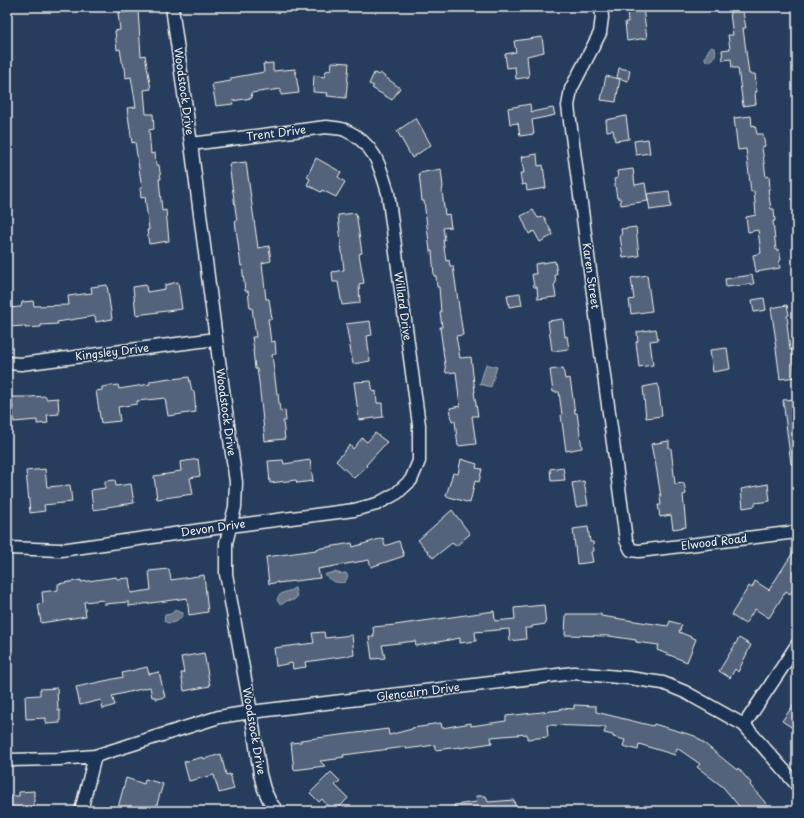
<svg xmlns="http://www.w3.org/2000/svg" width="804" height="818" font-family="'Playpen Sans',sans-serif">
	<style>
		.water { fill: #677588; stroke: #9fa7ae }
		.building { fill: #52647b; stroke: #f4f1e8 }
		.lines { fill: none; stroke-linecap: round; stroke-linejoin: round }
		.street-casing { stroke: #f4f1e8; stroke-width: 15 }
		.street { stroke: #1d3557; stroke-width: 12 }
		.labels { text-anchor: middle; stroke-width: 3; stroke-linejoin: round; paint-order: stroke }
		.street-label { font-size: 11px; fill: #f4f1e8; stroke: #1d3557 }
	</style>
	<rect width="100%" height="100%" fill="#263d5d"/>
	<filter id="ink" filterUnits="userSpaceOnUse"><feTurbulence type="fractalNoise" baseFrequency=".025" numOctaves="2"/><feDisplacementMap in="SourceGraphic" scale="8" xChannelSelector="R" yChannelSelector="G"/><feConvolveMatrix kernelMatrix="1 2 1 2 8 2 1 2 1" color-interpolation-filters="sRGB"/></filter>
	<g filter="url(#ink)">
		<path class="water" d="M712 47 715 49C717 54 714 58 711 62L706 61 705 59V57L709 49Z
			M486 364 497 367 491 387 480 384Z
			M335 572 342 574 343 573H346L348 576 345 582C338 584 330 581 325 575L326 574Z
			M294 588H295L297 597 294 600 286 601C284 604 282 605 279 603L277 600C279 591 288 593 294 588Z
			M175 610 183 613V615C179 621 170 626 164 621L165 615 171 614Z"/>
		<path class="building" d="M729 7H742L746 28H743L749 74H755L757 92H755L756 104 743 106 738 68H732L731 59 723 60 722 50 730 49 728 35H733Z
			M643 8 647 38 627 41 625 22H628L627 10Z
			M138 10 141 56 145 55 151 89 144 90 146 114H153L154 129 149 130 151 154 155 153 156 165H159L161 179H159L162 211 166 210 169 241 149 244 147 230H149L145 197 141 198 140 188H142L135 142 132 143 127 108 136 107 131 77 126 78 125 67H123L120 49 117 50 115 31 120 30 118 13Z
			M542 37 544 52 527 56 529 77 516 79 515 67 507 68 505 54 516 52 514 41Z
			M332 62 349 63 346 98 327 96 328 93 313 92 314 75 324 77 326 71 331 70Z
			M273 63V71L295 69 299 93 281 95V89L251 93 252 98 232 101 233 104 216 106 212 84 231 81V78L264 72 263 64Z
			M619 68 630 70 628 81 617 78Z
			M374 73 379 75 380 73 400 88 392 100 372 88 374 86 369 84Z
			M606 76 620 79 616 102 601 100Z
			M530 104 531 112 553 108 555 115 532 120 534 134 520 136 518 123 510 124 508 108Z
			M626 116 629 139 615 141 613 130 607 131 606 120Z
			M751 116 752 126 755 125 757 134H763L765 146 762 147 766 177 769 176 770 189H768L771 209H774L775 221H773L776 250H779L781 260 779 262 780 268 756 272 753 255 761 253 758 230 748 232 746 217 756 215 754 191 751 192 746 149 738 150 734 118Z
			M416 118 431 145 412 158 397 131Z
			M648 139 650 153 636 155 634 141Z
			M537 154 538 166 543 165 546 188 527 191 526 184 522 185 520 173H524L521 157Z
			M316 158 341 172 338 177 345 182 336 197 322 190 321 192 307 185 310 179 307 177Z
			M246 162 258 248 269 246 271 261 262 263 266 299H269L272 319H268L271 342 275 341 276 354 272 355 277 394H278L280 411 285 410 286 421H283L285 439 265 441 259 382 257 369H255L253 350H254L252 337H256L252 308H250L248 291H245L242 265 241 266 235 221H237L229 164Z
			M441 169 443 187 442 191 445 215 449 214 451 227 443 228 445 240H443L446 261 449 260 450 266H453L463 335 456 336 460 358 471 357 475 392H474L478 416H472L476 444 458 446 455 421H452L450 408 460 406 456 372 446 373 440 327H442L440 312H441L439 287H437L436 276H434L432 251H430L424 201H422L419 173Z
			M633 169 635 185 645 183 648 201 621 205 620 198H617L614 179 618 178 617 171Z
			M669 191 671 207 650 210 647 194Z
			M533 210 538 218 544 217 553 235 540 242 534 231 529 234 521 216Z
			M356 213 362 253 359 254 364 283 359 284 360 303 342 305 338 282H333L332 272 344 270 338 215Z
			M636 227 639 256 623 258 620 235H622L621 229Z
			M555 261 557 274 555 275 556 283 554 285 556 297 538 299 537 287H534L532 274H536L535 264Z
			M647 275 652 311 631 314 629 300 634 299 631 278Z
			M752 275 754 284 726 287 725 279Z
			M178 282 182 309 136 315 133 287 146 285 147 292 165 289V285Z
			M107 285 112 319 96 322 95 316 57 322 58 324 41 325V327L25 328V326L7 327V308L21 307 22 302 33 301 34 306 69 305 68 296 92 293 91 287Z
			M520 293 522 305 509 307 507 295Z
			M764 298 766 310 754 312 752 300Z
			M787 305 789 315 787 316 788 323H787L790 350 792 349 796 377 780 379 775 341H776L771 308Z
			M563 319 565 337 567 336 569 349 552 351 548 321Z
			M370 321 372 335 367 336 370 361 353 364 346 324Z
			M656 329 658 340 650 341 653 365 639 367 636 342 638 341 637 332Z
			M727 348 730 369 713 372 710 350Z
			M563 368 565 379 570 378 575 413H577L582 448 566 451 561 415H562L559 392H553L550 370Z
			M189 377 192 391H194L196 412 168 416 165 398 137 401V404L118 407 120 421 101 423 96 391 102 390V387L118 385 119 389 150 384V381L170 378 172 379Z
			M371 381 373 392 376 391 377 403H382L383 417 359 420 354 382Z
			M658 384 662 416 646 418 643 387Z
			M46 396V399L58 398 59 414 47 415 48 423 37 424V420L14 422 12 397H30Z
			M797 399V464H791L783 400Z
			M375 433 387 442 366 465 367 466 354 478 336 461 350 445 353 449 362 438 367 442Z
			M669 441V448H671L675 484 684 483 686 494 683 495 686 527 673 529 671 515 660 517 658 505H661L660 498 661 497 655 460H654L651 444Z
			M198 459 200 476 190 478 193 494 157 499 154 476 174 473V472L181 471 180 462Z
			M461 459 477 464 476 468 482 469 479 482 475 481 470 503 446 496 453 473 458 474Z
			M283 460 284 464 310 460 313 481 297 483 296 480 270 483 268 461Z
			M563 467 565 480 551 481 550 469Z
			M45 469 47 487 70 485 72 502 44 505 45 511 30 513 26 471Z
			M115 480 116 486 131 484 134 503 107 507V508L93 510 91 490 105 488V481Z
			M584 481 588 505 576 507 572 483Z
			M768 484 770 501 755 503V506L743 508 741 489Z
			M452 510 470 534 456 546 452 543 433 558 418 540Z
			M588 527 590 542H593L594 551 591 552 593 562 577 564 573 529Z
			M383 538 385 546 399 541 404 556 371 567 369 560 318 569 320 578 278 583V582L269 584 266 557 316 550V549L352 543 353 547Z
			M797 546V584L790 594 786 591 769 618 755 609 745 624 731 615 749 586 752 588 755 581 769 590Z
			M169 569 171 580 204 575 208 612 189 615 187 598 129 606V602L104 604 103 600 84 602 86 616 41 623 38 604 43 603 42 592 58 590V584L81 580V582L116 577 117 579 129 578 131 593 151 590 149 571Z
			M544 605 546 624 532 626V628H525L526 639 510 641 509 629 475 632 476 641 460 643V638L416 646 415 641 382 645 385 658 372 659 369 637H374L373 627 395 625 494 611 495 621 515 619 514 608Z
			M566 614H601V616L668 626 670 621 682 625 679 632 696 639 687 662 657 650 659 645 636 642V640L609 636 565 635Z
			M324 632 325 638 352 635 354 655 305 662 306 667 293 669 292 663 276 666 274 648 314 643 312 633Z
			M739 638 751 645 738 672 735 669 730 678 719 671Z
			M204 653 210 686 184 691 181 673H184L181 657Z
			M147 667 149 674 159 672 165 697 156 699V697H152L150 687 112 696 115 705 103 709 101 700 80 705 76 687 123 677 122 673Z
			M57 688 58 711 60 710V723L46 724V718L26 719 25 696 40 695V689Z
			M797 700V731L782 721Z
			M574 705 596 706V712L653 726 654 724 695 736 737 770 738 768 751 783 750 785 764 801 771 811H743L723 787 697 767 700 764 677 748 675 755 639 744 638 750 623 746 625 740 613 737V735L604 733 606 727 547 725 548 737 527 739V734L491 737 492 743 460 748V747L435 750V745L406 749V747L343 755 344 757 337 758V759L320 761 325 766 294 770 291 743 301 742V740L388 729 389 735 412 729V728L427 726V725L441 723 442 728 471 723V726L506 721V716L560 710 561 708 574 709Z
			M221 754 226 775 230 774 234 789 219 793 214 775 189 781 184 762 203 757 204 759Z
			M331 772 340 781 335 785 348 798 336 811H332L322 799 319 802 310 793Z
			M126 778 144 784 145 779 163 784 155 811H117Z
			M34 791V811H7V796H19V792Z
			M476 796H486L488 802 514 800 516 811H454V805L477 802Z"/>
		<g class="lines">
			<g class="street-casing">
				<path id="street" d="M172 7 191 144 216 339 236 482 235 507 226 543V574L251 712 260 774 264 789 270 802 277 811
					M601 7 602 17 600 33 571 89 568 106 626 540 631 550 639 551 797 532
					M7 363 21 364 216 339
					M7 548 61 550 230 526 354 510 377 504 397 493 411 480 419 461V425L388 193C380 165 374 143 345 130 340 128 332 128 326 127L191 144
					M744 725 797 645
					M7 760 59 759 95 756 219 717 251 712 574 673 629 678 663 683 685 692 744 725 797 785
					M81 811 95 756"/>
			</g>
			<use href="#street" class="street"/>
		</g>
	</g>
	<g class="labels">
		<g class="street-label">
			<text transform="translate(184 91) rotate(82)" y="4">Woodstock Drive</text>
			<text transform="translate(276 133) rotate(-7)" y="4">Trent Drive</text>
			<text transform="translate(591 276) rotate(82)" y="4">Karen Street</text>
			<text transform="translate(403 306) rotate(82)" y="4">Willard Drive</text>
			<text transform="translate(112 352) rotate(-7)" y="4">Kingsley Drive</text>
			<text transform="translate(226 412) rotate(82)" y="4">Woodstock Drive</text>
			<text transform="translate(213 528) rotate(-8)" y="4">Devon Drive</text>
			<text transform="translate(714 542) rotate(-7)" y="4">Elwood Road</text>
			<text transform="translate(418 692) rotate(-7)" y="4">Glencairn Drive</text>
			<text transform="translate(254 731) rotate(80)" y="4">Woodstock Drive</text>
		</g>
	</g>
	<rect width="804" height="818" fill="none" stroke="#1d3557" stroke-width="24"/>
	<rect x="12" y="12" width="780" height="794" fill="none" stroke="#f4f1e8" stroke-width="1.5" filter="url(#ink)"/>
</svg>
